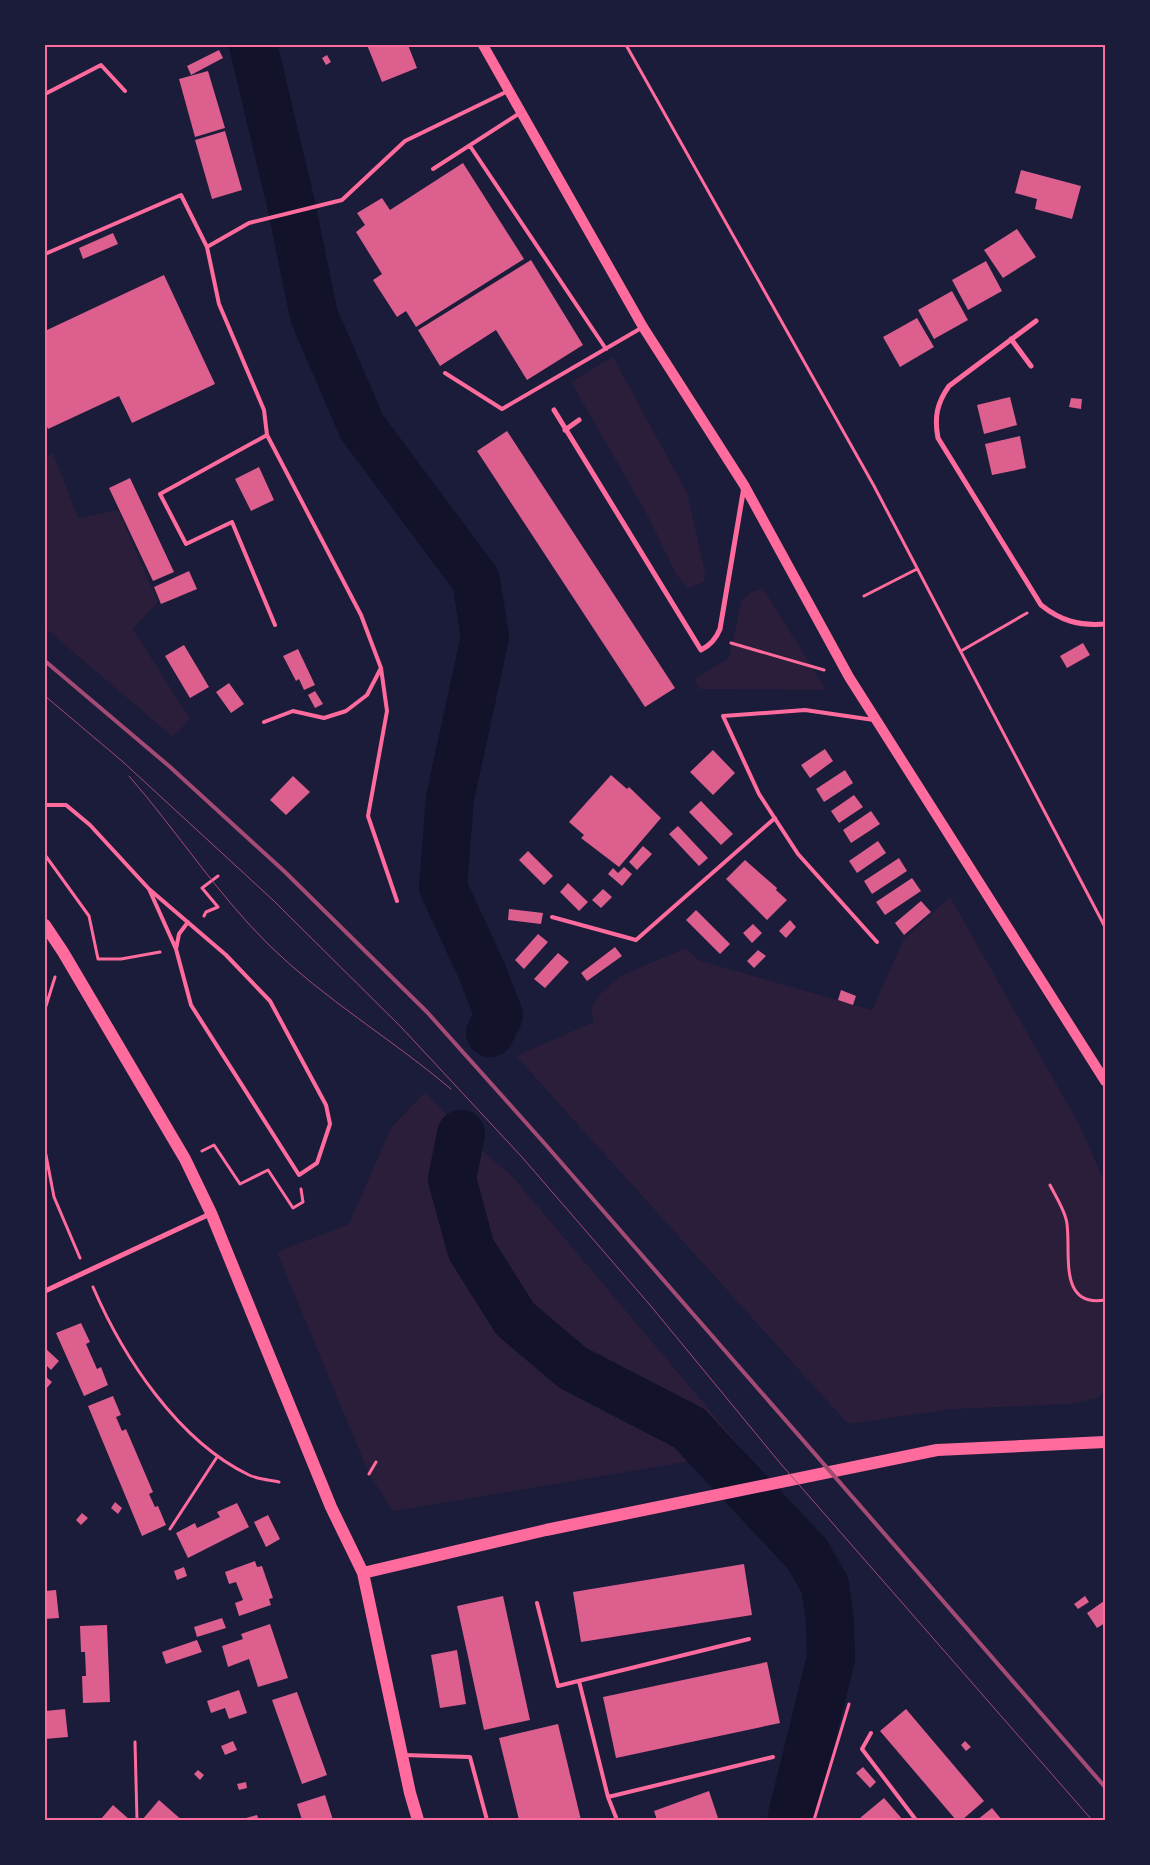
<svg xmlns="http://www.w3.org/2000/svg" width="1150" height="1865" font-family="Manrope,sans-serif">
	<style>
		.green { fill: #2a1e3b }
		.lines { fill: none; stroke-linecap: round; stroke-linejoin: round }
		.river { stroke: #12122b; stroke-width: 48 }
		.building { fill: #dd5f8e }
		.path { stroke: #ff6b9d; stroke-width: 3 }
		.service { stroke: #ff6b9d; stroke-width: 4 }
		.minor { stroke: #ff6b9d; stroke-width: 5 }
		.secondary { stroke: #ff6b9d; stroke-width: 10 }
		.primary { stroke: #ff6b9d; stroke-width: 12 }
		.tram { stroke: #a44b75; stroke-width: 1 }
		.rail { stroke: #a44b75; stroke-width: 4 }
		.neatline { fill: none; stroke: #ff6b9d; stroke-width: 2 }
	</style>
	<rect width="100%" height="100%" fill="#1b1b3a"/>
	<path class="green" d="M613 357 687 493 705 572 704 582 687 588 676 574 648 516 571 382Z
		M53 453 78 518 118 510 158 602 133 629 190 719 173 737 45 628V458Z
		M763 588 826 690 700 689 694 679 729 658 742 600 751 592Z
		M950 897 1079 1124 1105 1183V1390L1098 1398 1068 1404 952 1409 848 1424 516 1056 594 1022 591 1007 602 992 620 976 686 948 698 960 872 1010 904 939Z
		M425 1092 480 1149 512 1176 745 1452 393 1511 369 1474 277 1252 349 1224 391 1128Z"/>
	<g class="lines">
		<path class="river" d="M253 45 291 204 314 316 362 427 476 580 485 637 450 798 443 887 480 967 499 1015 490 1033
			M461 1134 452 1179 471 1249 515 1319 573 1368 689 1428 807 1554 825 1585 830 1622 831 1658 791 1820"/>
	</g>
	<path class="building" d="M367 45H408L417 68 382 82Z
		M219 50 223 58 191 75 187 66Z
		M327 55 331 62 326 65 322 58Z
		M208 71 225 128 195 137 179 79Z
		M225 131 242 190 212 199 195 140Z
		M463 163 524 259 416 327 406 311 397 317 373 280 382 274 356 232 365 225 357 213 382 198 390 210Z
		M1021 170 1081 186 1072 219 1035 209 1037 199 1015 193Z
		M1017 229 1036 257 1003 278 984 250Z
		M113 233 118 244 83 259 79 248Z
		M531 260 583 345 527 380 496 330 440 366 418 330Z
		M986 261 1002 291 968 310 952 280Z
		M164 275 215 384 132 423 119 396 48 429 45 422V331Z
		M952 291 968 320 934 339 918 310Z
		M917 318 934 347 900 367 883 337Z
		M1010 397 1017 425 984 434 977 405Z
		M1071 398 1082 399 1081 409 1069 407Z
		M507 431 675 688 645 707 477 451Z
		M1020 436 1026 468 992 475 985 444Z
		M259 467 274 500 251 511 235 479Z
		M130 478 174 572 153 581 109 488Z
		M189 571 197 589 161 604 154 587Z
		M1083 643 1090 655 1067 668 1060 656Z
		M184 645 209 687 190 698 165 656Z
		M298 649 315 685 304 690 299 679 296 681 283 656Z
		M229 683 244 704 231 713 216 692Z
		M315 691 323 704 315 708 308 695Z
		M825 749 833 761 810 778 801 765Z
		M713 750 735 773 713 795 690 772Z
		M845 770 853 783 824 802 816 789Z
		M611 775 627 789 629 787 661 818 619 867 581 838 584 835 569 822Z
		M293 776 310 792 286 815 270 800Z
		M854 795 863 807 839 823 831 811Z
		M701 801 733 834 721 845 689 812Z
		M871 811 880 824 851 843 843 830Z
		M678 826 708 858 699 866 669 834Z
		M878 841 886 853 857 873 849 861Z
		M643 846 652 854 637 870 629 862Z
		M528 851 553 876 544 885 519 860Z
		M899 858 907 871 872 894 864 881Z
		M745 860 777 888 776 890 787 900 767 920 726 879Z
		M624 867 632 874 622 886 608 874 613 868 618 873Z
		M912 878 921 891 885 915 876 902Z
		M568 883 588 902 579 911 560 892Z
		M603 889 612 897 601 908 592 900Z
		M921 901 931 912 904 935 895 923Z
		M509 909 543 913 541 924 508 920Z
		M696 910 730 944 720 954 686 920Z
		M790 920 796 927 786 938 779 931Z
		M753 924 762 933 752 943 743 933Z
		M538 934 548 942 524 969 515 960Z
		M615 947 622 956 587 981 581 973Z
		M758 950 766 956 754 968 747 961Z
		M558 953 569 962 545 988 534 979Z
		M841 990 856 996 853 1005 838 1000Z
		M81 1323 90 1342 86 1344 97 1369 101 1367 108 1385 84 1396 56 1333Z
		M45 1348 59 1361 51 1370 45 1364Z
		M45 1376 52 1382 45 1390Z
		M113 1396 121 1415 116 1417 122 1431 126 1429 153 1492 149 1494 155 1507 158 1506 166 1525 142 1536 88 1406Z
		M115 1502 122 1508 118 1514 111 1508Z
		M237 1503 249 1527 188 1558 176 1533 195 1523 197 1528 220 1517 217 1512Z
		M82 1513 88 1518 81 1525 76 1520Z
		M268 1515 280 1539 266 1547 254 1522Z
		M255 1561 257 1567 262 1566 273 1598 269 1599 271 1605 239 1616 235 1603 243 1600 236 1582 229 1584 225 1572Z
		M744 1564 752 1615 581 1642 573 1592Z
		M184 1567 187 1576 177 1580 174 1571Z
		M56 1590 59 1618 45 1619V1591Z
		M503 1596 530 1720 484 1730 457 1606Z
		M1085 1596 1089 1602 1078 1609 1074 1604Z
		M1104 1601 1105 1623 1097 1628 1087 1613Z
		M222 1618 226 1628 197 1637 194 1627Z
		M270 1624 288 1678 258 1687 249 1659 228 1667 222 1646 243 1639 241 1634Z
		M107 1625 110 1702 83 1703 82 1676H86L85 1652H81L80 1626Z
		M197 1640 202 1652 166 1664 162 1652Z
		M457 1650 466 1704 440 1708 431 1655Z
		M767 1662 780 1723 616 1758 603 1697Z
		M239 1690 247 1713 229 1719 225 1708 211 1713 207 1701Z
		M297 1692 327 1775 302 1784 272 1700Z
		M65 1709 68 1737 45 1739V1711Z
		M906 1709 984 1801 962 1820H956L880 1731Z
		M558 1724 581 1820H519L499 1738Z
		M233 1741 237 1750 225 1755 221 1746Z
		M965 1741 971 1747 966 1751 961 1745Z
		M863 1767 876 1782 870 1788 856 1773Z
		M198 1770 204 1775 200 1780 194 1774Z
		M246 1782 247 1788 239 1790 237 1784Z
		M709 1791 718 1818 717 1820H657L654 1811Z
		M325 1795 333 1820H302L297 1804Z
		M884 1798 903 1820H862L860 1818Z
		M159 1800 176 1815 182 1820H142Z
		M113 1805 130 1820H100Z
		M992 1808 1002 1820H977Z
		M257 1815 259 1820H247L246 1818Z"/>
	<g class="lines">
		<path class="path" d="M626 45 874 486 1105 927
			M864 596 917 569
			M731 643 824 670
			M961 651 1027 613
			M45 855 89 916 98 959H121L160 952
			M204 916 206 912 218 907 202 888 218 876
			M45 1009 55 977
			M45 1150 54 1197 80 1258
			M202 1151 214 1145 240 1184 268 1170 293 1208 303 1202 301 1189
			M1050 1185C1056 1197 1066 1212 1067 1224 1071 1253 1058 1308 1105 1300
			M93 1287C123 1357 178 1441 249 1475 257 1479 269 1480 279 1482
			M369 1474 376 1462
			M170 1529 217 1457
			M135 1742 137 1820
			M814 1820 849 1704"/>
		<path class="service" d="M45 94 101 65 125 91
			M470 146 606 349
			M433 169 520 113
			M45 254 181 195 207 247
			M445 373 502 409 643 327
			M275 625 232 522 186 544 160 494 267 435 264 410 219 304 207 247 249 223 342 200 405 141 508 91
			M381 668 387 711 368 816 397 901
			M874 720 805 710 723 716 759 794 798 854 877 942
			M264 722 293 711 324 718 346 711 367 695 381 668 361 615 267 435
			M45 805H66L90 825 149 889 226 955 270 1001 326 1105 330 1124 317 1163 299 1175 191 1005 176 949 149 889
			M552 917 636 940 775 818
			M176 949 179 934 188 922
			M537 1603 558 1686 749 1639
			M579 1681 608 1797 617 1820
			M871 1733 862 1749 916 1820
			M403 1755 470 1757 487 1820
			M608 1797 773 1757"/>
		<path class="minor" d="M1036 321 949 386C937 403 934 417 938 438L1041 605C1061 621 1079 626 1105 624
			M1011 339 1031 366
			M554 410 701 650C711 645 716 639 720 629L744 487
			M565 430 579 420
			M45 1291 210 1214"/>
		<path class="secondary" d="M483 45 643 327 744 485 849 677 1105 1081"/>
		<path class="primary" d="M45 925 63 952 185 1159 211 1213 331 1507 363 1573 410 1793 418 1820
			M363 1573 546 1530 937 1450 1105 1442"/>
		<path class="tram" d="M45 696 122 761 274 901 402 1028 521 1156 650 1305 780 1463 1092 1820
			M129 776C177 831 217 894 269 945 325 1000 392 1039 451 1089"/>
		<path class="rail" d="M45 661 169 766 284 871 427 1012 545 1144 1105 1787"/>
	</g>
	<rect width="1150" height="1865" fill="none" stroke="#1b1b3a" stroke-width="92"/>
	<rect x="46" y="46" width="1058" height="1773" class="neatline"/>
</svg>
